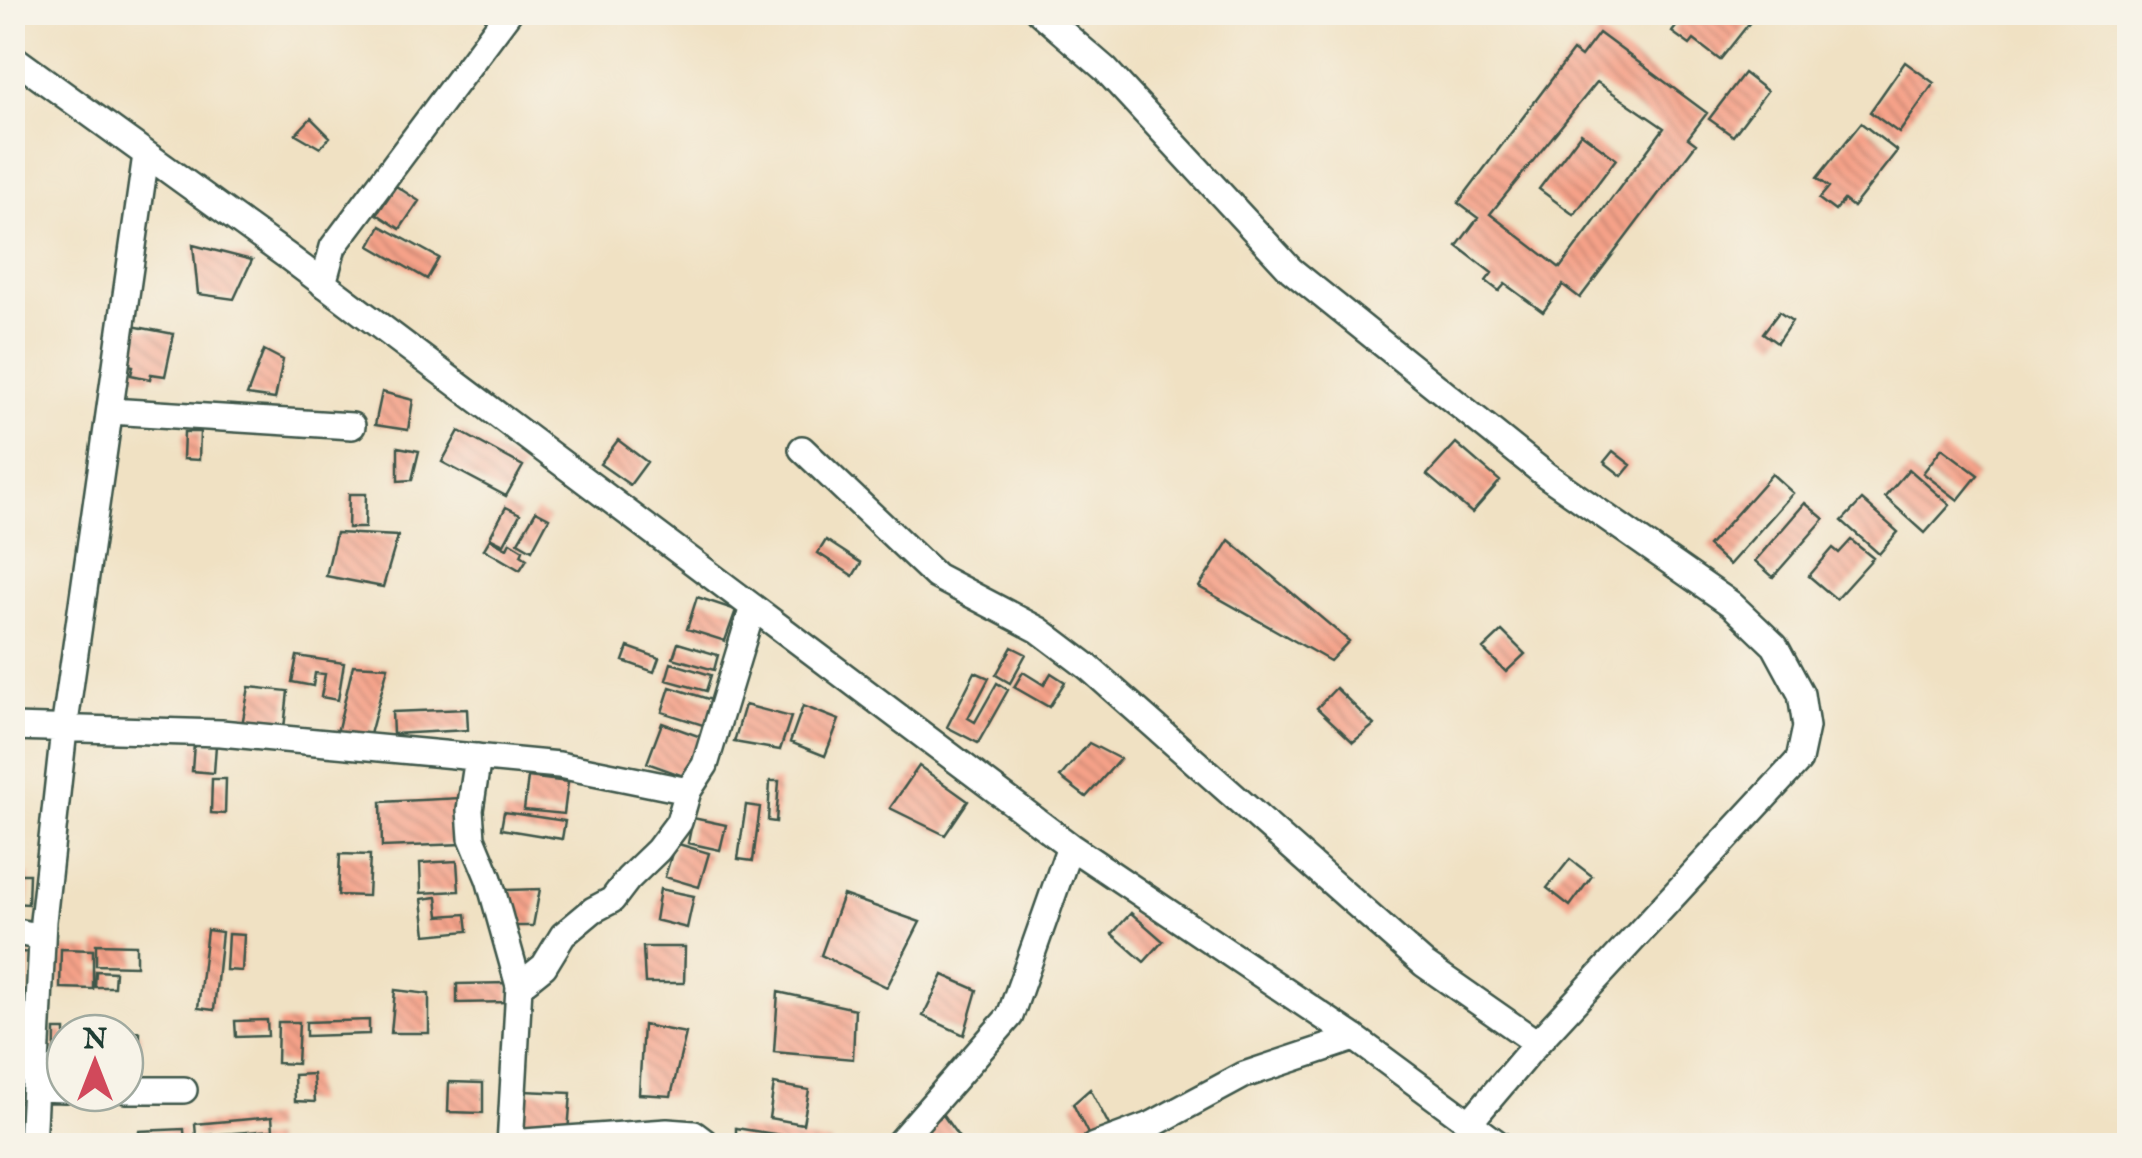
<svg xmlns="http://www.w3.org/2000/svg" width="2142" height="1158" font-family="'IM FELL English',serif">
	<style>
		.building { fill: url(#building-back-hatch); fill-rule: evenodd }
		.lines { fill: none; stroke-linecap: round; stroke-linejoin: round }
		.minor-casing { stroke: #3e5649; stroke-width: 30 }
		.minor { stroke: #fff; stroke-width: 25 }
	</style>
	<defs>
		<pattern id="building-back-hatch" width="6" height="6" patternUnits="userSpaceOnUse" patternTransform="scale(2.5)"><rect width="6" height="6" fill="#f6a289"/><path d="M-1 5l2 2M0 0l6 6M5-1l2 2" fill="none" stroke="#c78571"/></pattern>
	</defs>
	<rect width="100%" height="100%" fill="#f7f3e8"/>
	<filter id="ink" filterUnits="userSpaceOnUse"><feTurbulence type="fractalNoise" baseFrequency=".01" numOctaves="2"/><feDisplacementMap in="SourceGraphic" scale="20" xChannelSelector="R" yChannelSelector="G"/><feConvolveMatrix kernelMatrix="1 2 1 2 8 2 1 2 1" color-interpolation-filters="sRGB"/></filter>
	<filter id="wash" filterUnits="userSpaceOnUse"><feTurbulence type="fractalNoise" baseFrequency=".0048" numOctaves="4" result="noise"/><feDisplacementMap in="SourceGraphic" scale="40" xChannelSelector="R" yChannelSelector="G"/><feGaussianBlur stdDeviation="2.25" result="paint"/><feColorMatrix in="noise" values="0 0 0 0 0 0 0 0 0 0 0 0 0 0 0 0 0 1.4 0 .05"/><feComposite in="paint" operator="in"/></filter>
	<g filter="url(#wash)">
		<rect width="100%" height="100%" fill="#f0e1c3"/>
		<g id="blocks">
			<path class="building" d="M1665 12H1713L1718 17 1721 12H1758L1720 60 1694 40 1690 45 1672 32 1679 23Z
				M1599 33 1707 113 1688 138 1696 144 1580 298 1563 285 1543 312 1505 284 1499 291 1486 281 1492 273 1457 246 1478 218 1458 203 1573 51 1581 57ZM1597 82 1664 128 1560 268 1490 214Z
				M1905 62 1934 83 1899 133 1870 112Z
				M1744 73 1767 91 1733 136 1709 119Z
				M311 118 330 137 320 148 296 134Z
				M1861 123 1897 151 1853 207 1844 200 1835 211 1819 199 1829 187 1817 178Z
				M1581 133 1616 159 1574 215 1539 189Z
				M396 186 419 201 400 229 377 214Z
				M381 226 439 258 427 279 370 246Z
				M193 245 252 260 234 299 198 294Z
				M1779 312 1792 321 1777 343 1763 333Z
				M132 326 174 334 165 376 151 374 150 379 131 375 133 366 124 364Z
				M264 350 283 360 275 399 247 395Z
				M382 392 413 400 408 430 375 425Z
				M459 431 523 466 506 496 442 462Z
				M184 432H200L199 460 183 459Z
				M618 440 647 462 630 485 600 464Z
				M1456 443 1500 481 1472 513 1427 475Z
				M398 447 419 451 412 480 398 481Z
				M1942 448 1978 475 1958 500 1923 473Z
				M1613 451 1631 465 1622 476 1604 462Z
				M1909 469 1950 505 1925 533 1885 497Z
				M1772 474 1793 493 1729 565 1708 546Z
				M349 494H366L365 528H348Z
				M1862 500 1898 532 1879 554 1842 521Z
				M1805 503 1824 519 1773 577 1755 561Z
				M506 507 520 514 504 544 490 537Z
				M536 511 549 518 532 550 518 542Z
				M336 533 398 536 383 587 326 576Z
				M490 539 507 548 510 542 523 550 521 555 527 559 520 570 484 549Z
				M826 540 861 563 853 576 818 553Z
				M1229 540 1349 641 1330 661 1199 587Z
				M1851 540 1873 558 1836 599 1809 576 1833 548 1839 553Z
				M697 597 736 610 725 641 687 629Z
				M1502 631 1525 654 1506 672 1483 649Z
				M678 643 718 655 714 670 673 658Z
				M628 647 659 658 654 672 623 661Z
				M1012 647 1026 654 1010 683 996 675Z
				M297 656 344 663 338 700 321 697 325 674 315 673 313 686 292 682Z
				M671 663 711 675 706 691 666 680Z
				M353 665 388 667 369 738 337 733Z
				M975 672 989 678 968 718 975 722 997 683 1008 690 978 743 947 727Z
				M1023 672 1044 685 1051 673 1065 682 1049 707 1014 687Z
				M249 687 288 691 284 729 242 725Z
				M670 687 715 701 706 726 662 712Z
				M1336 688 1374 725 1353 742 1317 708Z
				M745 705 791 717 780 750 734 742Z
				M803 706 839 720 825 756 790 742Z
				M467 709 468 730 393 734 392 712Z
				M662 723 701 737 686 777 647 763Z
				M194 743 216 745 214 773 192 771Z
				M1089 743 1120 759 1086 797 1060 777Z
				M919 766 968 801 945 835 890 808Z
				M528 777 568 782 564 814 524 810Z
				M212 779H226L225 814 211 813Z
				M770 781H779L776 822 768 821Z
				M461 798 463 844 382 847 381 802Z
				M746 805 760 807 753 861 738 859Z
				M504 812 565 821 562 839 501 829Z
				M693 818 726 825 720 850 688 843Z
				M675 843 709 853 699 887 665 877Z
				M340 854 370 855 368 896 338 895Z
				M1570 859 1592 876 1570 906 1547 888Z
				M457 861 459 891 421 893 420 863Z
				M12 874H29L28 904 12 903Z
				M540 889 533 926H502L507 890Z
				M660 889 694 896 687 928 655 920Z
				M843 895 920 922 887 987 821 955Z
				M437 897 439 916 466 914 468 931 426 935 422 899Z
				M1131 913 1163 941 1144 962 1112 934Z
				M207 930 222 932 214 1010 198 1008Z
				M228 934 244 935 242 971 226 970Z
				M96 944 136 945V966L96 965Z
				M643 947H685L684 983H645Z
				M61 949 93 950V989L60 988Z
				M12 951 31 953 25 1012 12 1011Z
				M96 971 115 972 114 987H95Z
				M943 975 977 990 964 1035 923 1016Z
				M509 983V1002L457 1003V984Z
				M395 990 429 994V1033H391Z
				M778 992 855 1009 853 1059 774 1052Z
				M12 1014 26 1015 22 1061 12 1060Z
				M267 1020 268 1036 236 1037 235 1021Z
				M369 1020V1034L306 1036V1022Z
				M278 1022H299L297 1064 277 1063Z
				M643 1025 686 1033 671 1096 639 1094Z
				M55 1030H65V1083H54Z
				M125 1032H140L139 1085H125Z
				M313 1074 315 1102 295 1101 294 1075Z
				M449 1082 483 1083V1113L448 1112Z
				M774 1084 809 1090 803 1124 769 1118Z
				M1090 1089 1110 1127 1089 1136 1073 1104Z
				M523 1091 571 1093 568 1132 517 1134Z
				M943 1115 965 1146H922L917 1135Z
				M272 1117 273 1130 196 1136 195 1124Z
				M736 1128 831 1143V1146H736Z
				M184 1129 185 1146H140L139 1131Z
				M273 1138V1146H227V1143Z"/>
		</g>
	</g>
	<g filter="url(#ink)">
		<use href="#blocks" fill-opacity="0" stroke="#3e5649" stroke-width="2.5"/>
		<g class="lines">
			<g class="minor-casing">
				<path id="minor" d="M1039 12 1105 69 1291 270 1546 475 1731 604 1775 646 1801 694 1806 727 1799 760 1537 1043 1470 1122
					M12 57 287 256 1070 846 1355 1038 1501 1146
					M323 284 333 247 509 12
					M110 411 352 426
					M802 449 936 576 1039 630 1088 667 1424 964 1537 1043
					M12 727 221 733 559 765 688 791 705 765 753 607
					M478 757 470 810 472 838 489 879 519 986 510 1146
					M12 931 42 937
					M519 986 544 966 563 935 593 910 612 900 628 879 658 850 679 822 688 791
					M36 1088 65 1089
					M125 1090H184
					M510 1143 667 1132 694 1134 710 1146
					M32 1146 43 921 64 730 146 155
					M896 1146 1010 1016 1070 846
					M1094 1146 1153 1124 1244 1075 1355 1038"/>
			</g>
			<use href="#minor" class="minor"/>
		</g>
	</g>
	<rect width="2142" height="1158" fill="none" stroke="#f7f3e8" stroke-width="50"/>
	<g transform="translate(95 1063)"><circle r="48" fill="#f7f3e8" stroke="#a1aaa0" stroke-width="2.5"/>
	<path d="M0-8L18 38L0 25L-18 38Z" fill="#d1495b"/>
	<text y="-15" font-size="28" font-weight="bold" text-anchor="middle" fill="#1f3d34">N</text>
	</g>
</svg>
